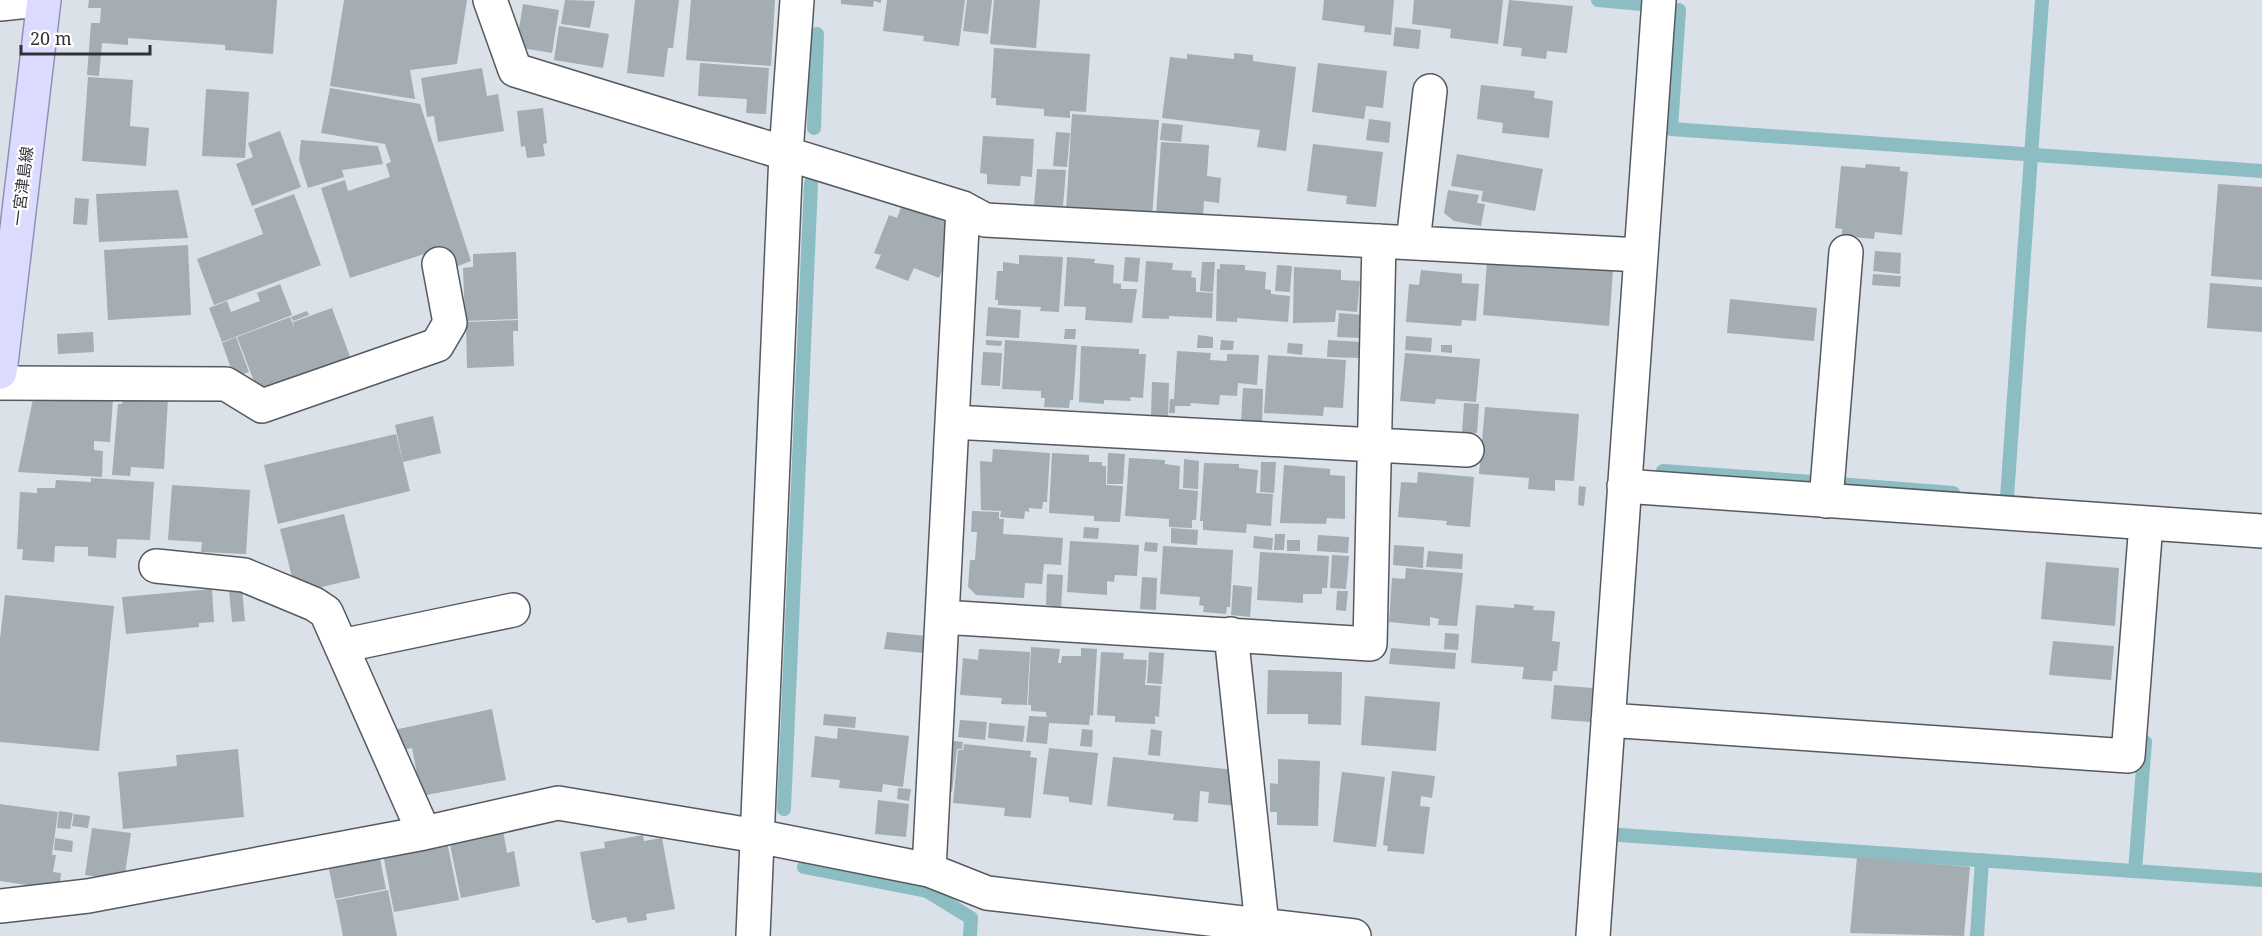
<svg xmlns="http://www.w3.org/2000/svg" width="2262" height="936" font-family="'Noto Serif','Noto Sans JP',serif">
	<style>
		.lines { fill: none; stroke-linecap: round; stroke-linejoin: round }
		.stream { stroke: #8cbdc2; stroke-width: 14 }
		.building { fill: #a3adb2 }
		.minor-casing { stroke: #555a61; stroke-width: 36 }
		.major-casing { stroke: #9090b8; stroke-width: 36 }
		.minor { stroke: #fff; stroke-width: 33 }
		.major { stroke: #dbdaff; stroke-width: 33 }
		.labels { text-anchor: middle; stroke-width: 4.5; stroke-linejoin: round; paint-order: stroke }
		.street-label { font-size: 16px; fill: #303235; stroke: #fff }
	</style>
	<rect width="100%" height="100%" fill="#dbe1e9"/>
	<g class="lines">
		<path class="stream" d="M1598 0 1642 4
			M1679 10 1671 129 2262 171
			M814 128 817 34
			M1663 471 1813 482
			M1838 484 1953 493
			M2007 497 2042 0
			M784 809 811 183
			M1620 835 2262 880
			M804 867 927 891 971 918 970 936
			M2135 871 2145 742
			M1977 936 1982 860"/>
	</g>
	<path class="building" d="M89 0H277L273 54 225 50V45L128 38V45L102 43 99 76 87 75 91 23H100L101 8H88Z
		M344 0H467L457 64 410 70 415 99 330 86Z
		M565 0 595 1 590 28 561 24Z
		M635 0H679L673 48H668L664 77 627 73Z
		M691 0H775L771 66 686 60Z
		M841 0H881V3L874 1 873 7 841 4Z
		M887 0H965L959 46 923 41 924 36 883 31Z
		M967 0H992L988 34 963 31Z
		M994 0H1040L1036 48 990 44Z
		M1324 0H1394L1391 35 1364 32 1365 26 1322 20Z
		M1414 0H1503L1498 44 1450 38 1451 29 1412 24Z
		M1509 0 1573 6 1567 53 1547 51 1546 59 1521 56 1522 48 1503 46Z
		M523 4 559 10 552 53 516 47Z
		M559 26 609 34 603 68 554 60Z
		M1395 27 1421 30 1419 49 1393 46Z
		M994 48 1090 54 1086 112 1070 111V118L1044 116V109L996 105V98H991Z
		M1234 53 1253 55V61L1296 67 1286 151 1257 147 1260 130 1162 118 1170 57 1187 59V54L1234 59Z
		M700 63 769 68 766 114 746 113 747 99 698 96Z
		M1318 63 1387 71 1383 108 1366 106 1364 119 1312 112Z
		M482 68 487 96 498 94 504 131 438 142 434 116 427 117 421 78Z
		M88 77 133 80 130 126 149 128 146 166 82 161Z
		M1481 85 1535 91 1534 98 1553 101 1549 138 1502 133 1503 123 1477 119Z
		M330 88 420 104 471 261 453 268 446 247 350 278 321 188 345 180 348 191 390 177 386 164 391 162 385 144 321 133Z
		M206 89 249 92 245 158 202 156Z
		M543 108 547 143 543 144 545 156 527 158 525 146 521 147 517 111Z
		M1072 114 1159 120 1152 217 1066 211Z
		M1369 119 1391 122 1389 143 1366 140Z
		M1162 123 1183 125 1181 142 1160 140Z
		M280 131 301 187 252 206 236 164 253 157 248 143Z
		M1056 132 1070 133 1067 167 1053 166Z
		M983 136 1034 139 1032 177 1021 176 1020 186 987 184V174L980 173Z
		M301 140 378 146 383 164 342 170 344 177 308 188 299 160Z
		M1161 142 1209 145 1207 176 1221 178 1219 203 1204 201 1203 219 1156 215Z
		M1313 144 1383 152 1376 207 1346 204 1347 196 1307 191Z
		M1457 154 1543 169 1535 211 1481 201 1483 191 1451 186Z
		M1866 164 1900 167V171L1908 172 1902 235 1875 232 1874 239 1842 236V229L1835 228 1841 166 1865 168Z
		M1037 169 1066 170 1063 206 1034 205Z
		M2218 184 2262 187V280L2211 276Z
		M178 190 188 238 99 242 96 194Z
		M1448 190 1479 195 1477 203 1485 204 1481 226 1454 221 1444 213Z
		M294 194 321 265 214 305 197 259 263 234 254 209Z
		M75 198 89 199 87 225 73 224Z
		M902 205 951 224 954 241 939 278 914 268 908 281 875 268 881 255 874 253 889 215 897 218Z
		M188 245 191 315 108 320 104 250Z
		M1875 251 1901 253 1900 274 1873 271Z
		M516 252 518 319 465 321 463 268 473 267V254Z
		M1019 255 1063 257 1059 312 1040 311 1041 307 998 305V300H995L997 271H1003V262L1019 264Z
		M1067 257 1095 259 1094 263 1114 265 1113 283 1121 284V289H1137L1132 323 1085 320 1086 307 1064 306Z
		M1125 257 1140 258 1138 282 1123 281Z
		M1146 261 1173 263 1172 270 1192 271 1191 277 1196 278V292L1213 293 1212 318 1169 316V319L1142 318Z
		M1487 261 1613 271 1609 326 1483 315Z
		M1202 262H1215L1213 292 1200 291Z
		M1220 264 1245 265V270L1266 272 1265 289 1271 290V294L1290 296 1288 322 1237 318V322L1216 321 1217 269H1220Z
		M1277 265 1292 266 1290 292 1275 291Z
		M1294 267 1341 270V280L1360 281 1357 312 1336 310 1335 322 1293 323Z
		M1421 270 1462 274V283L1479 284 1476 321 1462 320 1461 326 1406 322 1409 284 1419 285Z
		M1873 274 1901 276 1900 287 1872 285Z
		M2210 283 2262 287V332L2207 328Z
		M280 284 292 315 222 342 209 308 227 301 231 312 260 301 257 293Z
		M1730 299 1817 308 1814 341 1727 333Z
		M988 307 1021 310 1019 338 986 336Z
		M332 308 352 362 260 397 237 337 290 317 294 327 293 322Z
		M307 311 309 315 293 321 291 317Z
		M1339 313 1363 315 1362 338 1337 337Z
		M518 320V331H513L514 366 467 368 466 322Z
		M1065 329H1076L1075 339H1064Z
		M93 332 94 352 58 354 57 334Z
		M1198 335 1213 337V348H1197Z
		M1406 336 1432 338 1431 352 1405 350Z
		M236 337 249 372 234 377 222 343Z
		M986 340 1002 341 1001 346 986 345Z
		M1005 340 1077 345 1073 400H1070L1069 408 1044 407 1045 398H1041V391L1002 389Z
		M1221 340 1234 341 1233 350H1220Z
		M1328 340 1361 342 1360 358 1327 357Z
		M1288 343 1303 344 1302 355 1287 353Z
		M1441 345H1452V353L1441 352Z
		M1081 346 1139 349V354H1146L1143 398 1130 397 1131 401 1104 400V404L1079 402Z
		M1177 351 1211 353 1210 360 1227 361V354L1259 355 1257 385 1238 383 1237 396 1220 395 1219 405 1190 403 1191 406H1175V413H1169L1170 399H1174Z
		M983 352 1002 353 1000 386 981 385Z
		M1405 353 1480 359 1476 402 1436 399 1435 404 1400 401Z
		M1268 355 1346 360 1343 408 1324 407 1323 416 1264 413Z
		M1152 382 1169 383 1168 417 1151 416Z
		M1243 388 1263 389 1262 423 1241 422Z
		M60 395 113 398 110 442 94 441V450L103 451 102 477 18 472 33 399 59 401Z
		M123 396 168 398 164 469 131 467 130 476 112 475 118 404H122Z
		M1464 403 1479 404 1477 433H1462Z
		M1485 407 1579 414 1574 481 1555 480V491L1528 489 1529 478 1479 474Z
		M433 416 441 453 403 462 395 425Z
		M396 434 410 491 278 524 264 465Z
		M993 449 1050 453 1047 502H1043L1042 509 1029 508V512L1025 511 1024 519 1000 517 1001 511 981 510 980 461 992 462Z
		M1052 453 1089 455V462H1102V466H1106V485L1123 486 1120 522 1094 521V516L1049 513Z
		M1108 453 1125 454 1123 484H1107Z
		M1129 458 1165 460V464L1180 466 1179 489 1198 491 1196 520H1192V528L1169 527V519L1125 516Z
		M1184 459 1199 461 1198 489 1183 488Z
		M1261 462H1276L1274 493 1260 492Z
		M1204 463 1239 464V468L1258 470 1256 493 1273 494 1271 526 1247 524 1246 533 1203 530V521H1200Z
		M1284 465 1330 469V475L1345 476V519L1327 518 1326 524 1280 523Z
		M1418 472 1474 477 1470 527 1446 525 1447 521 1398 517 1401 482 1417 483Z
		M91 478 154 482 150 540 117 539 116 558 88 556V547L55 546 54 562 22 560 23 549H17L20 492 37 493V488H55L56 480 91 482Z
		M172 485 250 490 246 554 201 552 202 542 168 540Z
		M1579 486 1586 487 1584 506 1578 505Z
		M972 511 999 512V519H1004L1003 534 1063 538 1061 565 1044 564 1042 584 1025 583 1024 598 976 595 968 587 970 560H975L977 532H971Z
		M344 514 360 578 296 593 280 529Z
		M1084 527 1099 528 1098 539 1083 538Z
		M1171 528 1198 530 1197 545 1171 543Z
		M1275 534H1285L1284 550H1274Z
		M1318 535 1349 537 1348 553 1317 551Z
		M1254 536 1273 538 1272 550 1253 548Z
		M1287 540H1300V551H1287Z
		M1070 541 1139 545 1137 576 1115 575 1114 582 1107 581V595L1067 592Z
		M1145 542 1158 543 1157 552 1144 551Z
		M1394 545 1424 547 1423 568 1393 565Z
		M1163 546 1233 550 1230 607H1227L1226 614 1203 612 1204 606 1199 605 1200 597 1160 594Z
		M1428 551 1463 554 1462 569 1426 567Z
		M1260 552 1329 556 1327 588H1322V594H1303V603L1257 600Z
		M1332 555 1349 556 1346 589 1330 588Z
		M2046 562 2119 568 2115 626 2041 619Z
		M1406 568 1463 573 1457 626 1438 625 1439 619 1430 617V626L1389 622 1392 578 1405 579Z
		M1047 574 1063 575 1061 607 1046 605Z
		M1142 577 1157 578 1156 610 1140 609Z
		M1233 585 1252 587 1250 617 1231 615Z
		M212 589 214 622 199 623V627L126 634 122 597Z
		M242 589 245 621 232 622 229 590Z
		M1337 591H1348L1346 611 1336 610Z
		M5 595 114 606 99 751 0 742V639Z
		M1514 604 1534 606 1533 610 1555 611 1552 641 1560 642 1557 671H1553L1552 681 1522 679 1524 667 1471 663 1476 605 1514 608Z
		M887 632 926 636 924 653 884 649Z
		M1445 633 1459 634 1458 650 1444 649Z
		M2053 641 2114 646 2111 680 2049 675Z
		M1031 647 1060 649 1058 663H1061L1062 656H1081V648L1097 649 1093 716 1090 715 1089 725 1049 723 1047 744 1026 742 1029 716 1050 717 1046 716V712L1031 711V705H1028Z
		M1391 648 1456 653 1455 669 1389 664Z
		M979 649 1030 652 1027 705 1001 704 1002 698 960 695 963 658 978 660Z
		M1101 652 1124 653 1123 659 1147 660 1145 685 1161 686 1159 717 1155 716V724L1115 722V716L1097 715Z
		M1149 652 1164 653 1162 684 1147 683Z
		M1268 670 1342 672 1341 725 1308 724V714H1267Z
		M1554 685 1593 688 1590 722 1551 719Z
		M1365 696 1440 702 1436 751 1361 745Z
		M492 709 506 780 421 796 412 748 398 751 394 730Z
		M824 714 856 717 855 728 823 725Z
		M960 720 987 722 985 740 958 737Z
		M989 723 1025 726 1023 742 988 738Z
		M838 728 909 736 903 787 883 784 882 792 839 788 840 780 811 777 815 736 837 739Z
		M1082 729 1093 730 1092 747 1080 746Z
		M1151 729 1162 731 1160 756 1148 755Z
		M946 740 963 742 962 749H957L952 792 941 791Z
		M964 744 1031 751 1030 757 1037 758 1031 818 1004 816 1005 808 953 803 958 750H963Z
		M1049 748 1098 753 1092 805 1069 802V797L1043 794Z
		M238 749 244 817 123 829 118 772 177 766 176 755Z
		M1113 757 1235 770 1238 806 1208 803 1209 792 1200 791 1198 822 1173 820 1174 814 1107 806Z
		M1278 759 1320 761 1318 826 1277 825V812H1270V783L1278 784Z
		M1392 771 1435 776 1432 798 1421 796 1420 806 1430 807 1424 854 1387 851 1388 846 1383 845Z
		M1342 772 1385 777 1376 847 1333 842Z
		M898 788 911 789 909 801 897 799Z
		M878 800 909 804 906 837 875 834Z
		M0 804 58 812 52 855H56L53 872 61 873 60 884 48 882 47 888 0 881Z
		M59 811 73 813 70 829 57 828Z
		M74 814 90 816 88 828 72 826Z
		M92 828 131 833 124 880 85 875Z
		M503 830 507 853 514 851 520 886 461 898 449 840Z
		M643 835 644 841 662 838 675 909 646 914 647 920 628 923 626 917 596 923 595 920H592L580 852 605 848 604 842Z
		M55 838 73 841 72 852 54 850Z
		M447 842 459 900 394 912 383 854Z
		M1857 857 1970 867 1964 936 1850 933Z
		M380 859 386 889 335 899 329 869Z
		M388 890 397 936H343L336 900Z"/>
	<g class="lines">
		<g class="minor-casing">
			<path id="minor" d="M490 0 515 70 963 208 985 220 1640 255
				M0 4 38 0
				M1413 243 1430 91
				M0 383 226 384 262 406 437 345 450 323 439 264
				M952 422 1467 450
				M1624 486 2262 531
				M1826 501 1846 252
				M156 566 244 575 314 604 326 612 424 833
				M942 617 1370 644 1379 241
				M1231 634 1262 925
				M341 646 513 610
				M1608 720 2128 756 2146 523
				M929 870 963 208
				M0 906 88 896 424 833 558 803 757 836 929 870 987 893 1354 936
				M753 936 786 153 797 0
				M1593 936 1659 0"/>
		</g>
		<g class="major-casing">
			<path id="major" d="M0 372 44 0"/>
		</g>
		<use href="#minor" class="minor"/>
		<use href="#major" class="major"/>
	</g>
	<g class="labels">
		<g class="street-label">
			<text transform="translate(22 186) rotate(-83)" y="6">一宮津島線</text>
		</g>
	</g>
	<path d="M21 45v9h129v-9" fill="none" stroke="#303235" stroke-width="3"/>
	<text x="30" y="45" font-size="18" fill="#303235" stroke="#ffffff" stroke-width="4.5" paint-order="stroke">20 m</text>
</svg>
